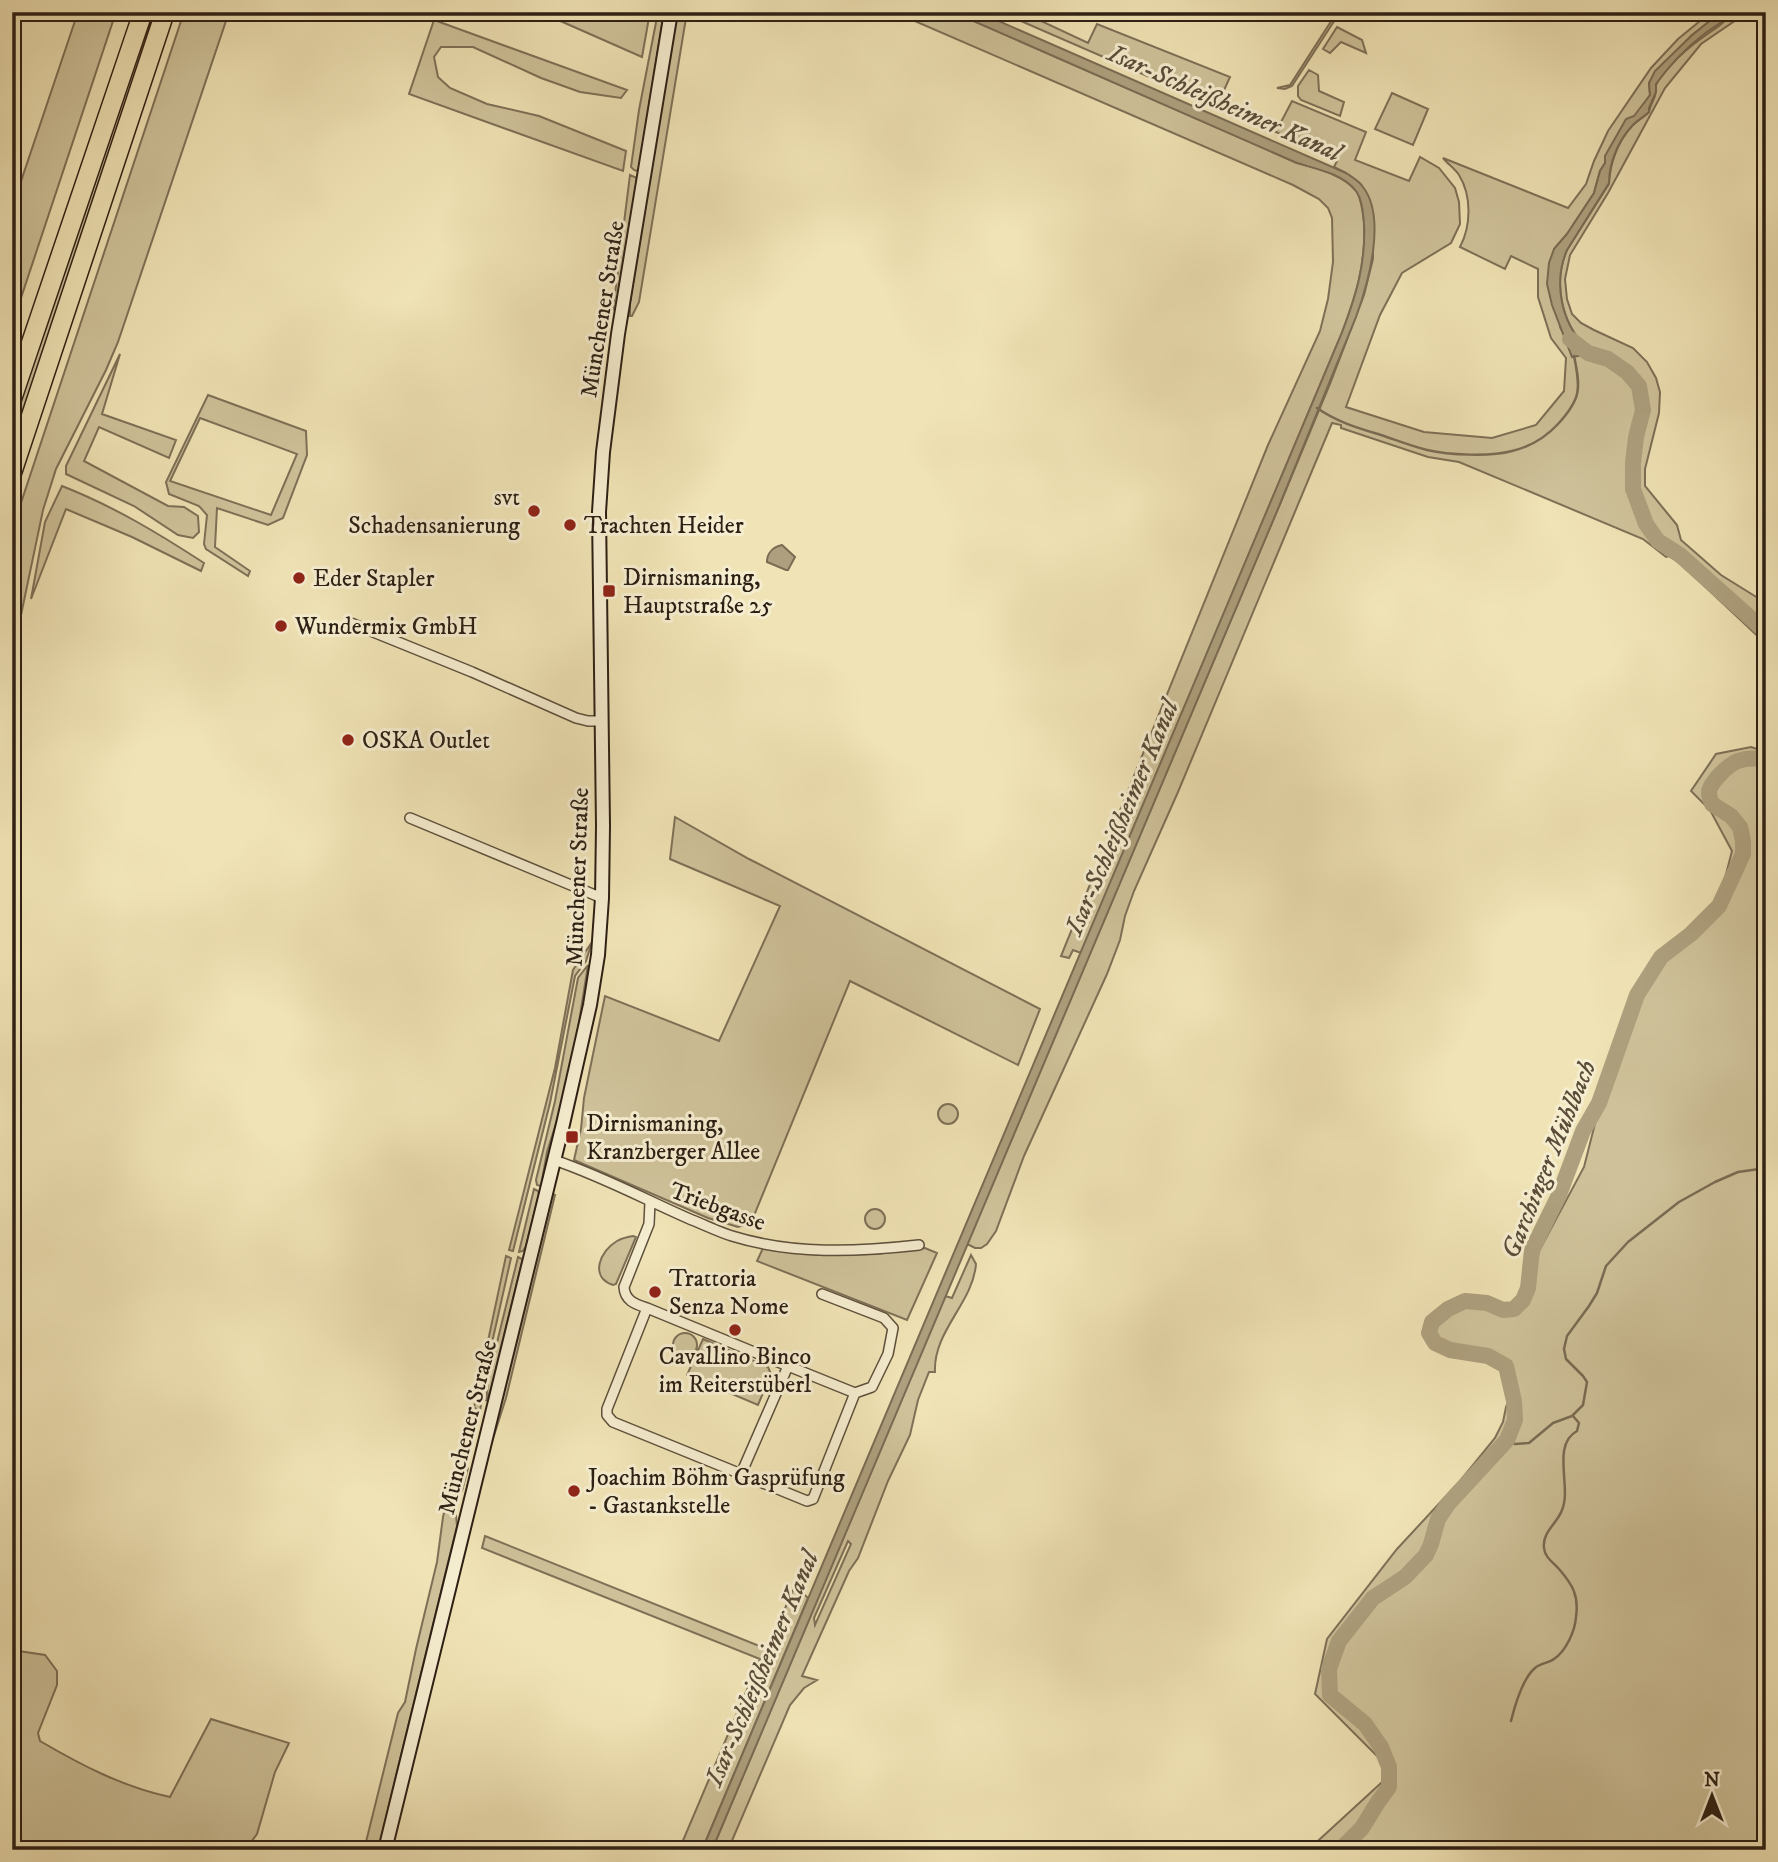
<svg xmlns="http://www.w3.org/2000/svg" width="1778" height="1862" font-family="'IM FELL DW Pica',serif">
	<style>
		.green { fill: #cfc29a; stroke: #7e7057; stroke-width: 2; fill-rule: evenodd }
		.water { fill: #aea07e; stroke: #7a6c54; stroke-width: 2 }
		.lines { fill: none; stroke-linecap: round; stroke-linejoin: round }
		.stream { stroke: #7a6c54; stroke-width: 2.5 }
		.river { stroke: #aea07e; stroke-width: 16 }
		.street-casing { stroke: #5e503c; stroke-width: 12 }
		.secondary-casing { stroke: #2d1f14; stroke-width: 16 }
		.highway-casing { stroke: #2d1f14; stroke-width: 21 }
		.street { stroke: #f5edcf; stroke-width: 9 }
		.secondary { stroke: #f5edcf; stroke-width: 12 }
		.highway { stroke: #f0e3b5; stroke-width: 18 }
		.poi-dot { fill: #8f2418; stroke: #f5edcf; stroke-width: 2.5 }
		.labels { text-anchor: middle; stroke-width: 6; stroke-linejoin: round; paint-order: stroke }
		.street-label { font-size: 24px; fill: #2d1f14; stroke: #f5edcf }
		.poi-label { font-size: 24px; fill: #2d1f14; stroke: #f5edcf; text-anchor: start }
		.water-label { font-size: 26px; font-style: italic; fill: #5a4c39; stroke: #f5edcf }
	</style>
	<rect width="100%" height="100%" fill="#f0e3b5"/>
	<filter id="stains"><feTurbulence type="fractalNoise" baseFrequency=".00286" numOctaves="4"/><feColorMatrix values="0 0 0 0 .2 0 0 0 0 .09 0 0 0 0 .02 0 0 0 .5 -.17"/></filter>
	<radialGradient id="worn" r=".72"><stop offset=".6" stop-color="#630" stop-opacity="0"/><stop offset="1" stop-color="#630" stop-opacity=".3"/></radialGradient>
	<path class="green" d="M78 12H116L12 325V208Z
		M150 12H157L12 445V425Z
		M184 12H229L118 342 106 370 56 469 43 510 12 658V530Z
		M540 12H650L642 57Z
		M658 12H664L639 168 637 171 634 170 631 167 639 110Z
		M677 12H687L639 302 632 316H630V302Z
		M894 12H953L1297 163C1317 169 1343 174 1356 191 1362 199 1363 213 1364 223 1366 264 1356 296 1341 335L1081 953 1073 950 1069 958 1061 956 1268 445 1320 331 1328 299 1333 262 1332 218 1328 208 1319 199 1293 185Z
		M1000 12H1022L1088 43 1097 24 1230 77 1220 99 1279 126 1292 101 1366 132 1355 160 1409 181 1420 157 1439 168 1455 188 1459 202 1460 224 1451 243 1402 273 1380 315 1346 407 1424 432 1492 438 1536 425 1564 391 1566 358 1551 338 1538 297V269L1511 256 1505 269 1460 247C1471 226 1472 196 1459 175 1455 169 1448 164 1443 158L1568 208 1586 184 1594 161 1608 131 1651 68 1678 39 1711 12H1721L1691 36 1649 83 1650 95 1600 171 1594 193 1567 234 1554 249 1560 327 1567 341 1586 347C1561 323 1553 282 1567 250L1609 184C1610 163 1618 141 1632 126 1637 121 1644 117 1649 112 1650 106 1653 102 1655 96 1656 90 1654 87 1658 81 1673 58 1697 41 1719 26 1727 20 1731 12 1741 12L1736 20 1701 44 1665 88 1608 193 1570 255 1565 279 1567 299 1572 314 1581 323 1594 330 1633 348 1647 362 1656 378 1660 392 1659 413 1645 469V486L1677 525 1681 540 1721 575 1766 603V644L1681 564 1669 556 1666 557 1643 539 1459 462 1428 457 1341 428V425L1332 423 1178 792 1134 891 1125 916 1120 940 1107 974 1024 1156 996 1231 987 1244 981 1248H975L967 1244 1280 504 1330 384 1364 295 1373 259V214L1346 173 1334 167 1338 159Z
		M1337 12H1340L1292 86 1285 89 1277 88 1290 85Z
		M434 20 627 90 621 98 580 92 541 78 473 47H441L434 57 438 77 450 88 487 104 539 116 626 151 623 171 409 94Z
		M1337 27 1362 40 1366 53 1341 42 1330 53 1323 49Z
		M1309 70 1318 75 1319 91 1344 102 1340 116 1301 100 1298 96V86Z
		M1392 93 1428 109 1413 145 1375 129Z
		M630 175 637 178 616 309 613 310Z
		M120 354 102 414 176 440 169 458 99 427 84 461 168 506 184 507 198 516 199 532 193 538 178 535 134 506 66 474V466Z
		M208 395 306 431 307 455 283 518 268 525 217 508 215 547 250 571 248 576 206 549 204 544 207 515 199 506 169 494 166 482ZM200 418 297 454 271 515 170 481Z
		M62 486C113 506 158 533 204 563L201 571 132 537 66 509 31 599 45 522Z
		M1751 747 1766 752V1850H1308L1393 1772 1315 1694 1327 1639 1397 1549 1460 1481 1495 1438 1503 1422 1506 1407 1512 1393 1514 1375 1508 1360 1446 1344 1437 1338C1436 1333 1435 1326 1438 1321 1443 1314 1464 1304 1473 1305 1486 1305 1499 1314 1511 1316L1527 1306 1539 1251 1584 1167 1618 1033 1659 956 1717 909 1732 851 1710 810 1691 791 1716 754Z
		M675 817 749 859 1040 1009 1018 1065 850 981 751 1223 738 1227 708 1218 574 1160 581 1129 584 1098 605 996 719 1041 780 906 670 859Z
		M592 942 586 961 575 976 550 1103 513 1251 509 1250 555 1068 573 970Z
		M588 965 576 1041 559 1114 547 1152 541 1186 537 1185 536 1180 555 1101 578 978Z
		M938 1114a10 10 0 1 1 20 0a10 10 0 1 1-20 0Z
		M534 1189 538 1191 539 1194 526 1246 523 1251 519 1252Z
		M552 1194 555 1195 506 1398 490 1448Z
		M865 1219a10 10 0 1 1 20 0a10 10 0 1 1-20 0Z
		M633 1236 636 1237 616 1284 613 1285C589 1277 600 1251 617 1241 622 1238 627 1237 633 1236Z
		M763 1248 819 1255 875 1254 925 1248 937 1253 907 1320 757 1261Z
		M971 1255 976 1264C973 1303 933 1331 935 1372H929L918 1400 910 1435 888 1481 858 1558 849 1571 802 1676 817 1680 804 1688 790 1705 728 1850H712L945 1296 952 1298ZM848 1541 851 1544 815 1625 814 1618Z
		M506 1256 511 1258 485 1374 480 1412 474 1407Z
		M518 1257 522 1259V1262L491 1389 486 1401 489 1375Z
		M673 1345a12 12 0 1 1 24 0a12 12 0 1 1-24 0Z
		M703 1339 768 1367 771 1374 758 1405 687 1375Z
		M471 1448 468 1460H465L464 1463 468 1468 462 1491 459 1494 451 1495C446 1478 461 1462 471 1448Z
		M450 1510 456 1515 457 1526 378 1850H364L398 1713 405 1702 416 1649 437 1562 443 1517 444 1513Z
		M485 1536 767 1649 794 1588 801 1591 808 1598 702 1850H679L760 1659 482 1548Z
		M12 1650 45 1655 57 1671V1685L38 1733 40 1741C81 1765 123 1787 170 1797L211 1719 289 1743 275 1772 257 1834 245 1850H12Z"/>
	<path class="water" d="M953 12H978L1346 173C1352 177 1359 181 1363 187 1387 218 1368 284 1356 317L1280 504 712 1850H702L1341 335C1356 296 1366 264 1364 223 1363 213 1362 199 1356 191 1343 174 1317 169 1297 163Z
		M1721 12H1735C1725 21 1713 27 1703 35 1685 49 1669 66 1656 84V92L1649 108V112C1644 117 1637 120 1632 126 1618 141 1609 163 1609 183L1567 250C1553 282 1561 323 1586 347L1583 355 1572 357 1552 305 1547 284 1549 263 1554 249 1567 234 1594 193 1600 171 1605 163V156L1626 119 1634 116 1650 95 1649 83 1655 71 1691 36Z
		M782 545 795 557 788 570H786L767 562C767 553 773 547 782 545Z"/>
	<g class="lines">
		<path class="stream" d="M1317 408C1337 422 1358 428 1381 435 1396 440 1411 446 1427 450 1449 455 1490 457 1512 451 1529 447 1546 437 1558 424 1581 399 1581 389 1574 356
			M1507 1440 1515 1444 1529 1443 1553 1423 1572 1416 1583 1405 1587 1382 1583 1376 1566 1359 1564 1349 1567 1336 1589 1306 1597 1293 1606 1266 1628 1242 1679 1202 1715 1182 1738 1172 1766 1168
			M1511 1721C1515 1705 1522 1679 1535 1668 1540 1663 1549 1663 1554 1659 1566 1651 1575 1631 1576 1617 1579 1596 1573 1585 1559 1569 1553 1562 1545 1558 1544 1548 1542 1532 1557 1524 1562 1510 1572 1488 1551 1445 1577 1431L1579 1423 1573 1416"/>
		<path class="river" d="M1570 339 1588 353 1608 359 1627 372 1639 386 1643 410 1636 437 1633 463V489L1646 524 1658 541 1680 555 1766 632
			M1340 1850 1362 1828 1378 1802 1389 1787V1767L1381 1747 1365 1724 1330 1695 1329 1669 1339 1641 1373 1598 1405 1577 1426 1555 1431 1544 1438 1519 1448 1504 1507 1440 1515 1420 1514 1401 1506 1366 1488 1356 1450 1350 1435 1343 1429 1333 1432 1322 1448 1309 1465 1301 1487 1303 1503 1310 1514 1309 1523 1300 1528 1288 1532 1250 1559 1195 1583 1131 1599 1103 1637 995 1661 957 1691 934 1719 906 1743 854V841L1740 827 1731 816 1712 804C1711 801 1709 797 1709 793 1709 783 1729 764 1738 761 1746 758 1757 758 1766 760"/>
		<g class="street-casing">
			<path id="street" d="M351 623 472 672 576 718 588 721H601
				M410 818 602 898
				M554 1160C602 1176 646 1200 692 1220 705 1225 719 1232 732 1236 793 1255 856 1252 919 1245
				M647 1308 788 1366 741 1474 613 1422 607 1415V1409L647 1308C635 1304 625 1301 624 1287L649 1224 650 1202
				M788 1366 855 1393 872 1387 888 1354 893 1328 884 1318 822 1294
				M741 1474 807 1501 813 1499 855 1393"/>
		</g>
		<g class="secondary-casing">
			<path id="secondary" d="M385 1850 563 1124 590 1005 598 955 602 898 603 826 599 512 603 452 618 334 671 12"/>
		</g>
		<g class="highway-casing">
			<path id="highway" d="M12 399 143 12
				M12 473 165 12"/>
		</g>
		<use href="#street" class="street"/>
		<use href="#secondary" class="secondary"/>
		<use href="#highway" class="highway"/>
	</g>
	<g class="poi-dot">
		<circle cx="534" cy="511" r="7"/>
		<circle cx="570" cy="525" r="7"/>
		<circle cx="299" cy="578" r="7"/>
		<rect x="602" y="584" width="14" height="14" rx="3.5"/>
		<circle cx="281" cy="626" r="7"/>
		<circle cx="348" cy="740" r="7"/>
		<rect x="565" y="1130" width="14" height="14" rx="3.5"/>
		<circle cx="655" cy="1292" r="7"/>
		<circle cx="735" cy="1330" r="7"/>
		<circle cx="574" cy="1491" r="7"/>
	</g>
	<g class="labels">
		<g class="street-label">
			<text transform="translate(602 309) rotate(-81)" y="8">Münchener Straße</text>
			<text transform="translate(577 877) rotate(-88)" y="8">Münchener Straße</text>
			<text transform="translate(718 1206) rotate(20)" y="8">Triebgasse</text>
			<text transform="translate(467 1427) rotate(-76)" y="8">Münchener Straße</text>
		</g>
		<g class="poi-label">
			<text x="520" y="505" text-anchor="end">svt<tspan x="520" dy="28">Schadensanierung</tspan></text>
			<text x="584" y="533">Trachten Heider</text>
			<text x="623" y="585">Dirnismaning,<tspan x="623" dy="28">Hauptstraße 25</tspan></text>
			<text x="313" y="586">Eder Stapler</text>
			<text x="295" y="634">Wundermix GmbH</text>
			<text x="362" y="748">OSKA Outlet</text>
			<text x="586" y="1131">Dirnismaning,<tspan x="586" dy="28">Kranzberger Allee</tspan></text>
			<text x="669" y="1286">Trattoria<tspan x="669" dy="28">Senza Nome</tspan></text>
			<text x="735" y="1364" text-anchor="middle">Cavallino Binco<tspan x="735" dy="28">im Reiterstüberl</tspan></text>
			<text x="588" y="1485">Joachim Böhm Gasprüfung<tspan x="588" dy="28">- Gastankstelle</tspan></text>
		</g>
		<g class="water-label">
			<text transform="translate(1225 102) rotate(24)" y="9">Isar-Schleißheimer Kanal</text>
			<text transform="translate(1121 817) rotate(-67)" y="9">Isar-Schleißheimer Kanal</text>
			<text transform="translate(1548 1159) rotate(-68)" y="9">Garchinger Mühlbach</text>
			<text transform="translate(761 1668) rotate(-67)" y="9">Isar-Schleißheimer Kanal</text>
		</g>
	</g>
	<rect width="1778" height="1862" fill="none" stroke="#f0e3b5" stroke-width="42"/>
	<rect x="14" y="14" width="1750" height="1834" fill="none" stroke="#2d1f14" stroke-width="3.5"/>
	<rect x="21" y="21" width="1736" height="1820" fill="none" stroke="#2d1f14" stroke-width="2"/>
	<g transform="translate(1712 1796)" stroke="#f5edcf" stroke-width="5" paint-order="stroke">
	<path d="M0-5L12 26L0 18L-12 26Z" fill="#2d1f14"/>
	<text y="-10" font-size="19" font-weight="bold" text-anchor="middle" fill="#2d1f14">N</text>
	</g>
	<rect width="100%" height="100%" filter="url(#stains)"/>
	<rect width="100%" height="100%" fill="url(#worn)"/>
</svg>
